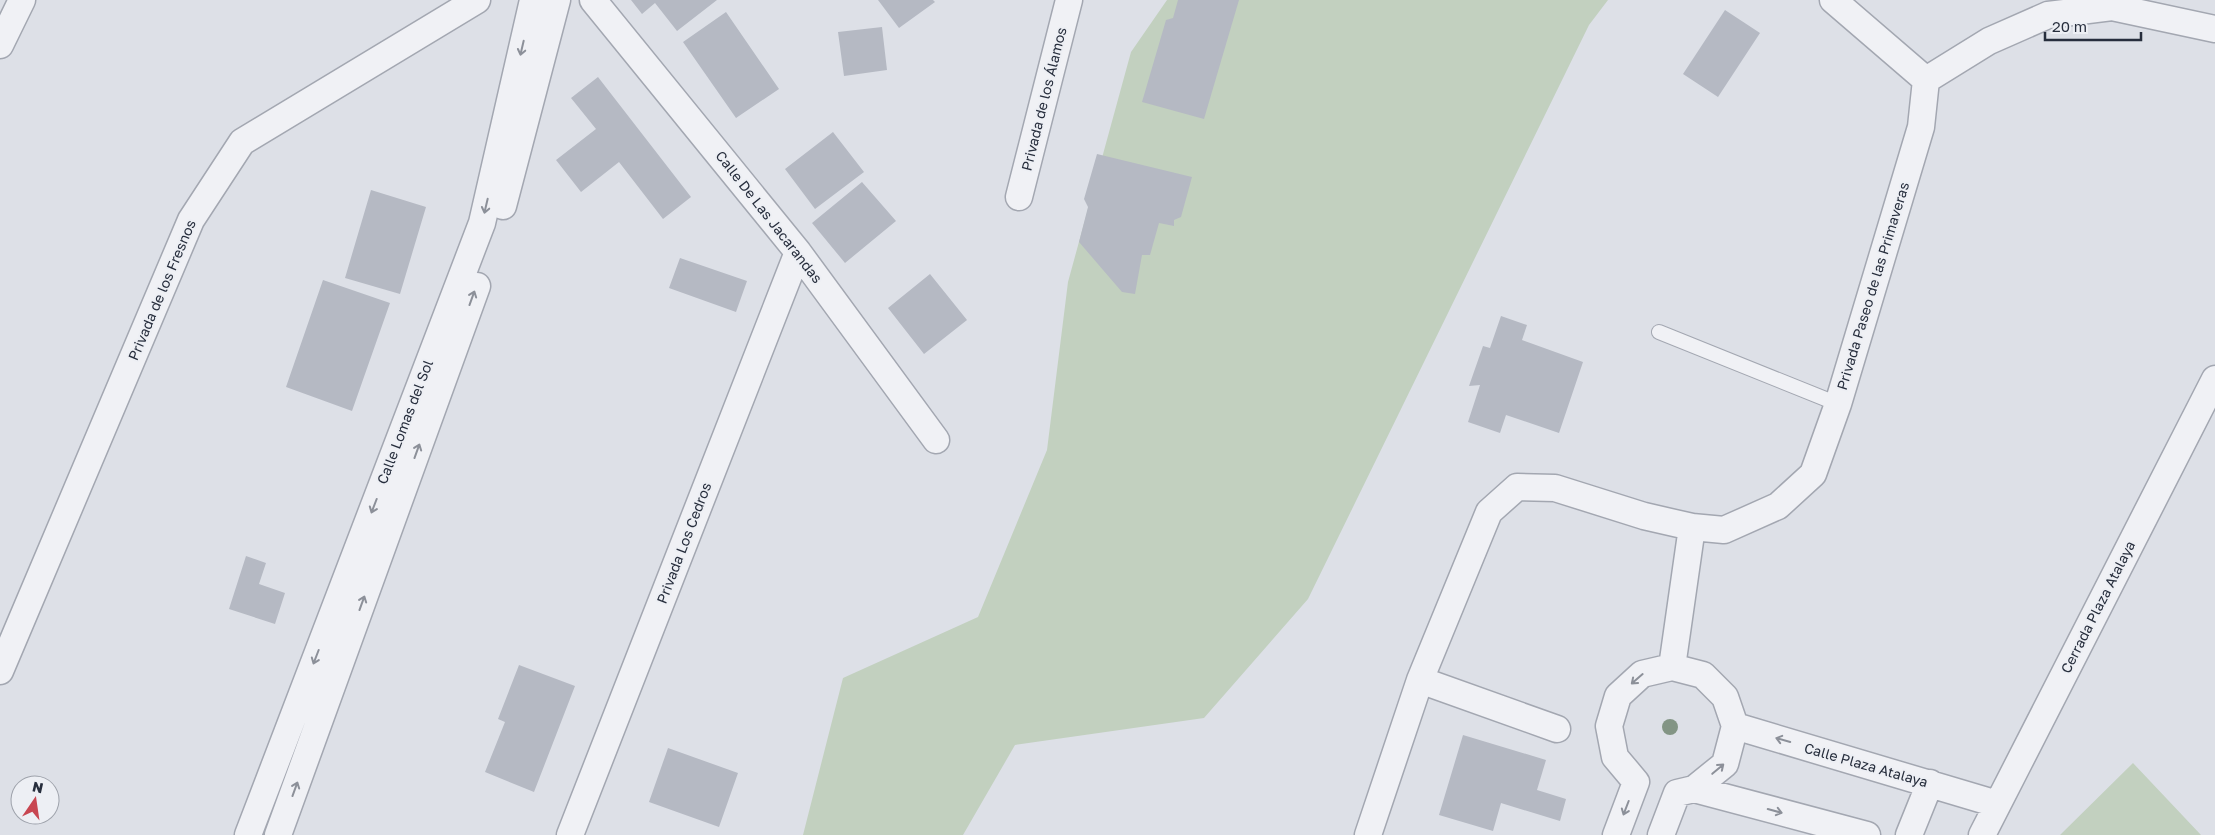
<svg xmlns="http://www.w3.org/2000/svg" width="2215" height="835" font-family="'Golos Text',sans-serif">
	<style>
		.green { fill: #c2d0bf }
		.building { fill: #b5b9c3 }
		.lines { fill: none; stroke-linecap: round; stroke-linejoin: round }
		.lane-casing { stroke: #a3a7b1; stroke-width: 16 }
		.street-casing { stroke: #a3a7b1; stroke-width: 29 }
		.lane { stroke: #f0f1f5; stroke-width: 14 }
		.street { stroke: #f0f1f5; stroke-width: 26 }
		.tree { fill: #839585 }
		.oneway { stroke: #8c9099 }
		.labels { text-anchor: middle; stroke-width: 4; stroke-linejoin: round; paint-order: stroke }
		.street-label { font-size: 14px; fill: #272e3d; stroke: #edeff4 }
	</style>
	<rect width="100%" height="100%" fill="#dde0e7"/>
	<path class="green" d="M1167 0H1608L1589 25 1308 599 1204 718 1015 745 963 835H803L843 678 978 617 1047 450 1068 282 1131 52Z
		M2133 763 2201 835H2060Z"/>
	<path class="building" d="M631 0H717L677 31 655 3 642 14Z
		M878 0H933L935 2 899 28Z
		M1178 0H1239L1204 119 1142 102 1166 20 1173 18Z
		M1725 10 1760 33 1718 97 1683 74Z
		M726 12 779 89 736 118 683 42Z
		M882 27 887 70 844 76 838 32Z
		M598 77 691 197 663 219 619 162 581 192 556 160 596 129 571 98Z
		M833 132 864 172 815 209 785 169Z
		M1097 154 1192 177 1181 217 1174 220V226L1159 223 1150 255H1142L1135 294 1122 292 1079 242 1088 207 1084 199Z
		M862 182 896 221 845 263 812 223Z
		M371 190 426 207 400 294 345 278Z
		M680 258 747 281 736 312 669 288Z
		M930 274 967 320 924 354 888 308Z
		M323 280 390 303 352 411 286 387Z
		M1501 316 1527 325 1522 340 1583 362 1559 433 1506 415 1500 433 1468 422 1480 385 1469 386 1483 346 1490 348Z
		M246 556 266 563 259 584 285 593 275 624 229 609Z
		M519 665 575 686 534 792 485 772 505 722 498 719Z
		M1463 735 1546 760 1537 790 1566 799 1560 821 1501 803 1493 831 1439 815Z
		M668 748 738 773 719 827 649 802Z"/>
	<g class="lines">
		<g class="lane-casing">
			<path id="lane" d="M1659 332 1838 404"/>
		</g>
		<g class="street-casing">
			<path id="street" d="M593 0 798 252 936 440
				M0 45 22 0
				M1926 80 1989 41 2048 15 2112 7 2215 29
				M1019 197 1069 0
				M503 206 557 0
				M1672 667 1692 527
				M0 671 191 220 242 142 477 0
				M1420 680 1557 729
				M1735 726 1997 804
				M1694 789 1867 835
				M248 835 482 223 533 0
				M278 835 477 286
				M570 835 798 252
				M1368 835 1420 680 1489 512 1517 487 1555 488 1644 516 1692 527 1724 530 1778 506 1813 474 1838 404 1921 127 1926 80 1833 0
				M1616 835 1636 782 1615 757 1609 726 1618 696 1642 674 1672 667 1703 675 1725 697 1735 726 1725 764 1694 789 1677 793 1661 835
				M1909 835 1930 783
				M1982 835 2215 379"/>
		</g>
		<use href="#lane" class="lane"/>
		<use href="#street" class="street"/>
	</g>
	<circle class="tree" cx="1670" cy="727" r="8"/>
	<defs><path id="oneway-shaft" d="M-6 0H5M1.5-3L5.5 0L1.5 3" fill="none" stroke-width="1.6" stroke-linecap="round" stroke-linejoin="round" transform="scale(1.25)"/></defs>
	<g class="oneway">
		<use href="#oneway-shaft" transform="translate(522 48) rotate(103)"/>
		<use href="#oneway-shaft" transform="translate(486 206) rotate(103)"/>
		<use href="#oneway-shaft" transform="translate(472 298) rotate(-70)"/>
		<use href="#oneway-shaft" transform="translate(417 451) rotate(-70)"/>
		<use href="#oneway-shaft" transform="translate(374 506) rotate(111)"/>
		<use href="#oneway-shaft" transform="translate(362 603) rotate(-70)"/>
		<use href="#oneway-shaft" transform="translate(316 657) rotate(111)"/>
		<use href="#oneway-shaft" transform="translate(1637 679) rotate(139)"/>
		<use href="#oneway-shaft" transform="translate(1783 740) rotate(-164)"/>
		<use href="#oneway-shaft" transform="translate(1718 769) rotate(-40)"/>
		<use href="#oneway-shaft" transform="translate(295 789) rotate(-70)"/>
		<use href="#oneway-shaft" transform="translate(1626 808) rotate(111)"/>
		<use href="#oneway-shaft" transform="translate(1775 811) rotate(15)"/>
	</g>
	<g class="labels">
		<g class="street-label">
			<text transform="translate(1044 99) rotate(-76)" y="5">Privada de los Álamos</text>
			<text transform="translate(769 217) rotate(52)" y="5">Calle De Las Jacarandas</text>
			<text transform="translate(1873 286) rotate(-73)" y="5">Privada Paseo de las Primaveras</text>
			<text transform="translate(162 290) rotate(-67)" y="5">Privada de los Fresnos</text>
			<text transform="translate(405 422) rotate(-69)" y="5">Calle Lomas del Sol</text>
			<text transform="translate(684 543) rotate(-69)" y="5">Privada Los Cedros</text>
			<text transform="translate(2098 607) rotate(-63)" y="5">Cerrada Plaza Atalaya</text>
			<text transform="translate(1866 765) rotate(16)" y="5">Calle Plaza Atalaya</text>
		</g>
	</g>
	<g transform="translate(35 800) rotate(13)"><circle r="24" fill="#edeff4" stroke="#9ea2ab"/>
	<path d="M0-4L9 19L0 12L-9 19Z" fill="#c84651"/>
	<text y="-8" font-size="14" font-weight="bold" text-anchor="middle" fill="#272e3d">N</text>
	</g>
	<path d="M2045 32v8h96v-8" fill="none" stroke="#272e3d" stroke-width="2.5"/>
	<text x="2052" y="32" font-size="15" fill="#272e3d" stroke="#edeff4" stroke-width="4" paint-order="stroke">20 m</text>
</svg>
